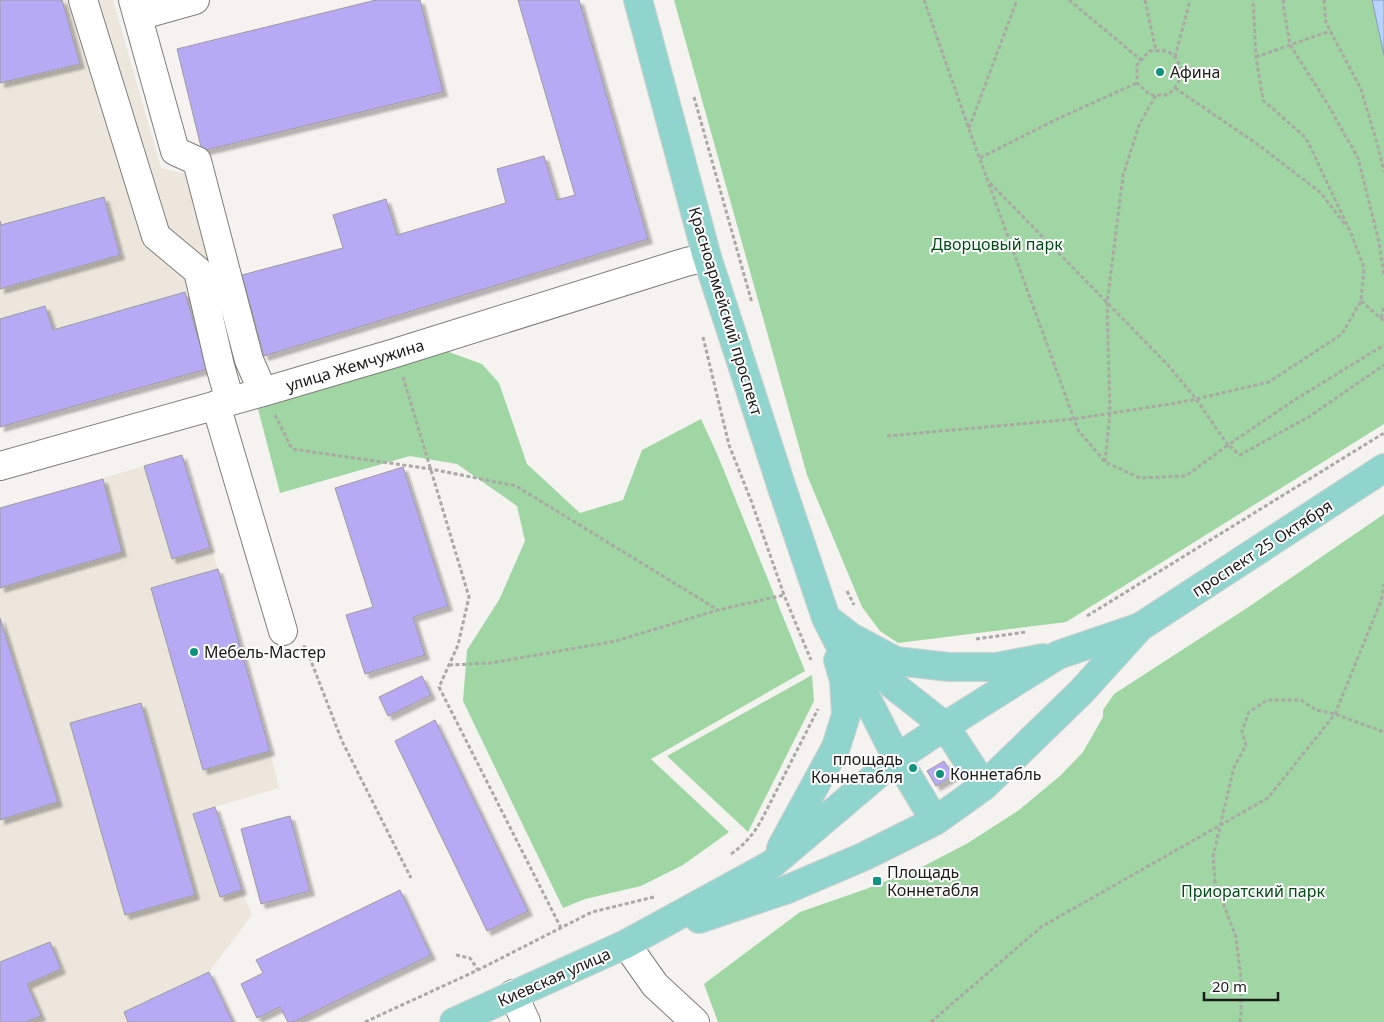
<svg xmlns="http://www.w3.org/2000/svg" width="1384" height="1022" font-family="'Noto Sans',sans-serif">
	<style>
		.built { fill: #ece6dc }
		.green { fill: #a0d6a4 }
		.water { fill: #b7d3fc; stroke: #889cb8 }
		.building { fill: #b7aaf5; stroke: #9c9b9f; filter: url(#shadow) }
		.lines { fill: none; stroke-linecap: round; stroke-linejoin: round }
		.minor-casing { stroke: #7f7e7a; stroke-width: 30 }
		.major-casing { stroke: #d2d1d1; stroke-width: 30 }
		.path { stroke: #aaa9a6; stroke-width: 3; stroke-dasharray: 4 2.5; stroke-linecap: butt }
		.minor { stroke: #fff; stroke-width: 28 }
		.major { stroke: #90d4ce; stroke-width: 28 }
		.poi-dot { fill: #10947e; stroke: #fff; stroke-width: 2 }
		.labels { text-anchor: middle; stroke-width: 4; stroke-linejoin: round; paint-order: stroke }
		.poi-label { font-size: 16px; fill: #1c1b1a; stroke: #fff; text-anchor: start }
		.park-label { font-size: 16px; fill: #004c15; stroke: #fff }
		.street-label { font-size: 16px; fill: #1c1b1a; stroke: #fff }
	</style>
	<defs>
		<filter id="shadow"><feDropShadow dx="4.5" dy="4.5" stdDeviation="1" flood-color="#0004"/></filter>
	</defs>
	<rect width="100%" height="100%" fill="#f5f3f0"/>
	<path class="built" d="M0 0H113L161 168 186 174 233 363 207 369 0 427Z
		M182 455 218 569 270 751 279 788 215 807 242 890 252 915 209 972 233 1022H0V508Z"/>
	<path class="green" d="M674 0H1384V424L1066 622 898 643 880 631 862 607 807 475Z
		M446 351 482 364 499 383 527 464 580 513 623 500 642 450 701 419 718 456 805 671 651 759 729 832 683 865 641 886 585 899 563 908 463 701 467 650 499 600 525 541 517 506 457 464 410 456 280 493 258 409Z
		M1384 514V1022H718L704 984 800 912 866 889 922 867 968 843 1019 810 1061 775 1083 752 1103 717V710L1114 694 1247 608Z
		M812 675 814 701 748 832 667 756Z"/>
	<path class="water" d="M1372 0H1384V55Z"/>
	<path class="building" d="M0 0H62L80 64 0 83Z
		M376 0H420L443 92 202 151 177 49Z
		M518 0H579L648 239 264 356 242 275 343 248 333 215 386 199 397 235 506 203 497 169 544 156 557 200 575 195Z
		M104 197 120 255 0 289V221L1 225Z
		M185 292 207 369 0 427V319L45 306 53 330Z
		M182 455 210 548 172 559 144 466Z
		M403 467 448 606 413 617 425 655 365 674 346 615 373 607 335 488Z
		M103 479 122 552 0 588V508Z
		M218 569 270 751 203 770 151 588Z
		M0 618 58 802 0 820Z
		M422 676 431 695 388 716 379 697Z
		M141 703 195 895 125 915 70 723Z
		M435 720 528 911 487 931 395 741Z
		M944 761 953 776 936 786 927 771Z
		M215 807 242 890 220 897 193 814Z
		M290 816 310 891 261 904 241 829Z
		M400 890 431 955 293 1022H288L280 1007 257 1018 241 984 263 973 256 960Z
		M50 942 61 969 27 984 41 1016 26 1022H0V962Z
		M209 972 233 1022H128L124 1012Z"/>
	<g class="lines">
		<g class="minor-casing">
			<path id="minor" d="M83 0 156 236 198 271 220 366 230 401
				M133 0 175 151 197 161 249 360 263 392
				M138 16 195 0
				M216 405 283 631
				M0 466 263 392 395 353 686 262 707 257
				M626 944 655 985 695 1022
				M513 994 526 1022"/>
		</g>
		<g class="major-casing">
			<path id="major" d="M638 0 707 257 783 491 826 618 897 758 935 821
				M829 620 851 637 896 661 949 667H996L1043 658
				M859 650 894 686 945 726 984 786
				M781 848 836 747 846 715 844 681 838 660
				M699 919 788 889 865 856 935 821 984 786 1081 692 1139 628
				M454 1022 626 944 772 864 897 758 945 726 1058 655 1140 627 1384 468"/>
		</g>
		<path class="path" d="M924 0 969 129 1078 430 1105 462 1140 478 1186 476 1228 445 1240 455 1310 416 1384 365
			M1069 0 1141 60
			M1145 0 1156 51
			M1284 0 1283 4 1290 45 1327 103 1358 158 1379 242 1384 276
			M1324 0 1326 23 1361 89 1379 150 1384 172
			M1149 51C1155 51 1164 50 1169 52 1172 54 1175 57 1177 60 1185 75 1179 84 1168 95H1150L1137 83V65Z
			M1175 57 1190 0
			M1256 57 1330 31
			M1175 88 1260 146 1321 193 1346 226
			M694 97 752 303
			M969 128 1017 0
			M980 158 1055 120 1137 83
			M990 183 1168 365 1196 399 1228 445 1296 399 1384 345
			M1361 301 1384 321
			M1381 318 1384 306
			M703 337 729 445 752 503 784 595 811 660
			M403 377 469 597 458 645 439 687 561 928
			M275 415 292 449 431 469 516 486 718 610
			M887 436 1074 419 1176 403 1196 399 1269 382 1342 334 1361 301 1364 268 1351 233 1306 138 1263 100 1256 57 1253 0
			M1105 462 1110 413 1107 304 1123 176 1139 125 1156 95
			M847 591 854 605
			M1087 616 1384 433
			M976 639 1026 632
			M303 646 306 648 342 741 411 878
			M449 665 491 663 616 641 718 610 784 595
			M731 854C744 845 753 835 761 821L818 709
			M456 955 470 958 478 970
			M365 1022 478 970 592 912 654 897
			M931 1022 1041 927 1268 798 1335 714 1381 601 1384 584
			M1240 1022 1241 1012V980L1236 937 1215 882 1213 856 1234 767 1246 745 1242 731 1249 712 1267 700H1301L1316 710 1335 714 1384 732"/>
		<use href="#minor" class="minor"/>
		<use href="#major" class="major"/>
	</g>
	<g class="poi-dot">
		<circle cx="1160" cy="72" r="5"/>
		<circle cx="194" cy="652" r="5"/>
		<circle cx="913" cy="768" r="5"/>
		<circle cx="940" cy="774" r="5"/>
		<rect x="872" y="876" width="10" height="10" rx="2.5"/>
	</g>
	<g class="labels">
		<g class="poi-label">
			<text x="1170" y="78">Афина</text>
			<text x="204" y="658">Мебель-Мастер</text>
			<text x="903" y="765" text-anchor="end">площадь<tspan x="903" dy="18">Коннетабля</tspan></text>
			<text x="950" y="780">Коннетабль</text>
			<text x="887" y="878">Площадь<tspan x="887" dy="18">Коннетабля</tspan></text>
		</g>
		<g class="park-label">
			<text x="997" y="250">Дворцовый парк</text>
			<text x="1253" y="897">Приоратский парк</text>
		</g>
		<g class="street-label">
			<text transform="translate(726 311) rotate(73)" y="6">Красноармейский проспект</text>
			<text transform="translate(355 365) rotate(-17)" y="6">улица Жемчужина</text>
			<text transform="translate(1262 548) rotate(-33)" y="6">проспект 25 Октября</text>
			<text transform="translate(554 977) rotate(-24)" y="6">Киевская улица</text>
		</g>
	</g>
	<path d="M1204 992v8h74v-8" fill="none" stroke="#1c1b1a" stroke-width="2.5"/>
	<text x="1212" y="992" font-size="15" fill="#1c1b1a" stroke="#ffffff" stroke-width="4" paint-order="stroke">20 m</text>
</svg>
